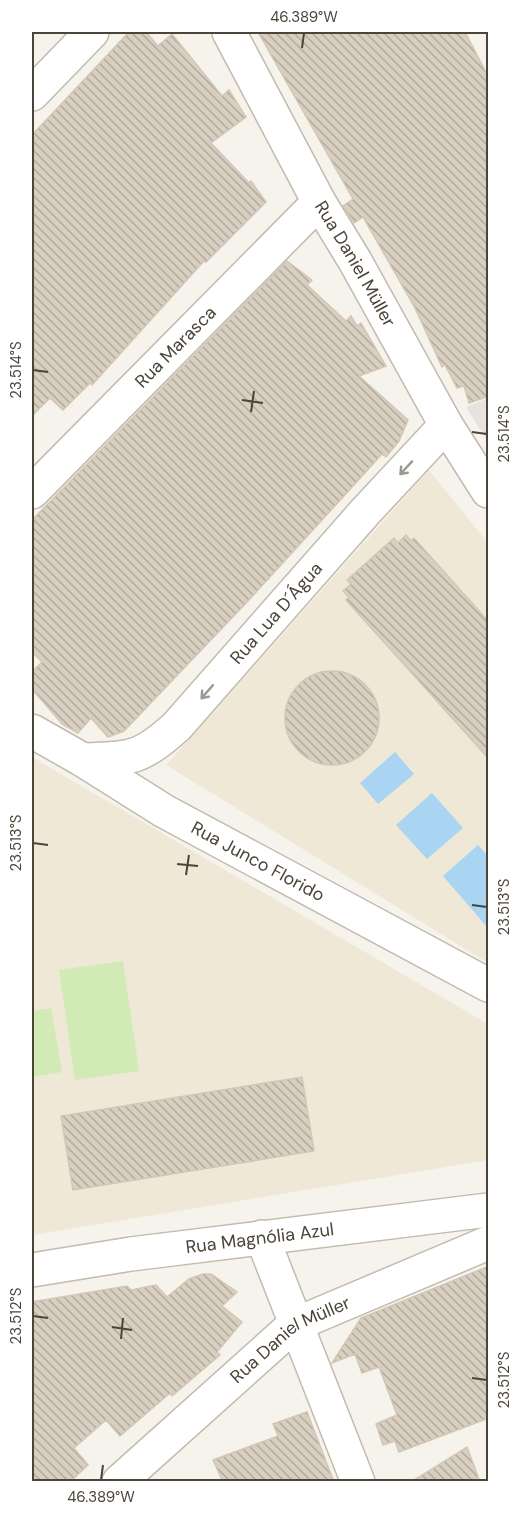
<svg xmlns="http://www.w3.org/2000/svg" width="520" height="1513" font-family="'DM Sans',sans-serif">
	<style>
		.industrial { fill: #e6e2dd }
		.education { fill: #efe8d6 }
		.park { fill: #d2eab5 }
		.water { fill: #a9d4f2 }
		.building { fill: url(#building-back-hatch); stroke: #d3c7b4; stroke-width: 1.5 }
		.lines { fill: none; stroke-linecap: round; stroke-linejoin: round }
		.minor-casing { stroke: #c2bbae; stroke-width: 36 }
		.tertiary-casing { stroke: #c2bbae; stroke-width: 36 }
		.minor { stroke: #fff; stroke-width: 33 }
		.tertiary { stroke: #fff; stroke-width: 33 }
		.oneway { stroke: #9c9892 }
		.ticks { fill: none; stroke: #4b4439; stroke-width: 2 }
		.labels { text-anchor: middle; stroke-width: 4.5; stroke-linejoin: round; paint-order: stroke }
		.street-label { font-size: 18px; fill: #4b4439; stroke: #fff }
		.neatline { fill: none; stroke: #4b4439; stroke-width: 2 }
		.ticks-label { font-size: 15px; text-anchor: middle; fill: #4b4439 }
	</style>
	<defs>
		<pattern id="building-back-hatch" width="6" height="6" patternUnits="userSpaceOnUse" patternTransform="scale(1.5)"><rect width="6" height="6" fill="#d8cfc1"/><path d="M-1 5l2 2M0 0l6 6M5-1l2 2" fill="none" stroke="#b1aa9e"/></pattern>
	</defs>
	<rect width="100%" height="100%" fill="#f6f3ec"/>
	<path class="industrial" d="M488 398V442L466 407Z"/>
	<path class="education" d="M429 470 488 543V963L166 765Z
		M32 757 488 1024V1160L32 1235Z"/>
	<path class="park" d="M123 961 139 1071 75 1080 59 970Z
		M51 1008 62 1072 32 1077V1011Z"/>
	<path class="water" d="M395 752 414 774 378 804 360 783Z
		M432 793 463 828 427 859 396 825Z
		M478 845 488 856V928L443 876Z"/>
	<path class="building" d="M129 32H146L158 46 172 34 222 96 229 90 246 117 211 143 249 183 251 181 266 202 206 262 204 261 92 385 90 383 63 410 50 398 32 416V135Z
		M258 32H465L489 78V396L469 403 464 386 457 388 445 365 442 367 415 308 363 217 354 223 343 206 353 199Z
		M287 261 312 280 307 285 346 321 351 316 357 326 361 323 386 366 359 376 408 420 399 441 386 457 382 454 354 485 248 601 124 731 108 737 91 718 78 733 62 724 32 689V672L42 662 32 652V520Z
		M406 535 411 541 414 538 489 622V759L346 600 349 597 343 591 351 584 347 580 394 538 398 543Z
		M285 718a47 47 0 1 1 94 0a47 47 0 1 1-94 0Z
		M302 1077 314 1151 73 1190 61 1116Z
		M489 1266V1418L399 1452 395 1441 383 1445 376 1424 397 1415 379 1367 362 1373 355 1354 332 1363 361 1318Z
		M203 1274H211L237 1292 222 1306 242 1322 217 1352 220 1355 172 1396 170 1393 120 1436 106 1420 74 1448 88 1465 70 1482H32V1302L127 1286 131 1290 156 1285 167 1297 189 1279Z
		M307 1412 334 1482H223L213 1460 278 1436 273 1424Z
		M467 1447 480 1482H411Z"/>
	<g class="lines">
		<g class="minor-casing">
			<g id="minor">
				<path id="s1" d="M229 32 319 202 355 261 446 425 488 491"/>
				<path d="M32 94 92 32"/>
				<path id="s2" d="M32 492 319 202"/>
				<path id="s3" d="M32 731 83 760 164 811 488 985"/>
				<path id="s4" d="M83 760C131 758 140 760 177 726L365 512 446 425"/>
				<path d="M262 1237 358 1482"/>
				<path id="s5" d="M119 1482 294 1325 488 1243"/>
			</g>
		</g>
		<g class="tertiary-casing">
			<g id="tertiary">
				<path id="s6" d="M32 1270 131 1254 488 1210"/>
			</g>
		</g>
		<use href="#minor" class="minor"/>
		<use href="#tertiary" class="tertiary"/>
	</g>
	<defs><path id="oneway-shaft" d="M-6 0H5M1.5-3L5.5 0L1.5 3" fill="none" stroke-width="1.6" stroke-linecap="round" stroke-linejoin="round" transform="scale(1.5)"/></defs>
	<g class="oneway">
		<use href="#oneway-shaft" transform="translate(406 468) rotate(133)"/>
		<use href="#oneway-shaft" transform="translate(207 692) rotate(131)"/>
	</g>
	<path class="ticks" d="M302 48 304 33M33 370 48 372M242 400 263 403M251 412 254 391M472 432 487 434M33 843 48 845M177 864 198 866M186 875 189 855M472 905 487 907M33 1316 48 1318M112 1327 132 1330M121 1339 123 1318M472 1378 487 1380M101 1480 103 1465"/>
	<g class="labels">
		<g class="street-label">
			<text dy="6" stroke="none"><textPath href="#s1" startOffset="264">Rua Daniel Müller</textPath></text>
			<text dy="6" stroke="none"><textPath href="#s2" startOffset="204">Rua Marasca</textPath></text>
			<text dy="6" stroke="none"><textPath href="#s4" startOffset="254">Rua Lua D´Água</textPath></text>
			<text dy="6" stroke="none"><textPath href="#s3" startOffset="261">Rua Junco Florido</textPath></text>
			<text dy="6" stroke="none"><textPath href="#s6" startOffset="230">Rua Magnólia Azul</textPath></text>
			<text dy="6" stroke="none"><textPath href="#s5" startOffset="224">Rua Daniel Müller</textPath></text>
		</g>
	</g>
	<rect width="520" height="1513" fill="none" stroke="#ffffff" stroke-width="66"/>
	<rect x="33" y="33" width="454" height="1447" class="neatline"/>
	<g class="ticks-label">
		<text x="304" y="22">46.389°W</text>
		<text transform="translate(16 370) rotate(-90)" y="5">23.514°S</text>
		<text transform="translate(504 434) rotate(-90)" y="5">23.514°S</text>
		<text transform="translate(16 843) rotate(-90)" y="5">23.513°S</text>
		<text transform="translate(504 907) rotate(-90)" y="5">23.513°S</text>
		<text transform="translate(16 1316) rotate(-90)" y="5">23.512°S</text>
		<text transform="translate(504 1380) rotate(-90)" y="5">23.512°S</text>
		<text x="101" y="1502">46.389°W</text>
	</g>
</svg>
